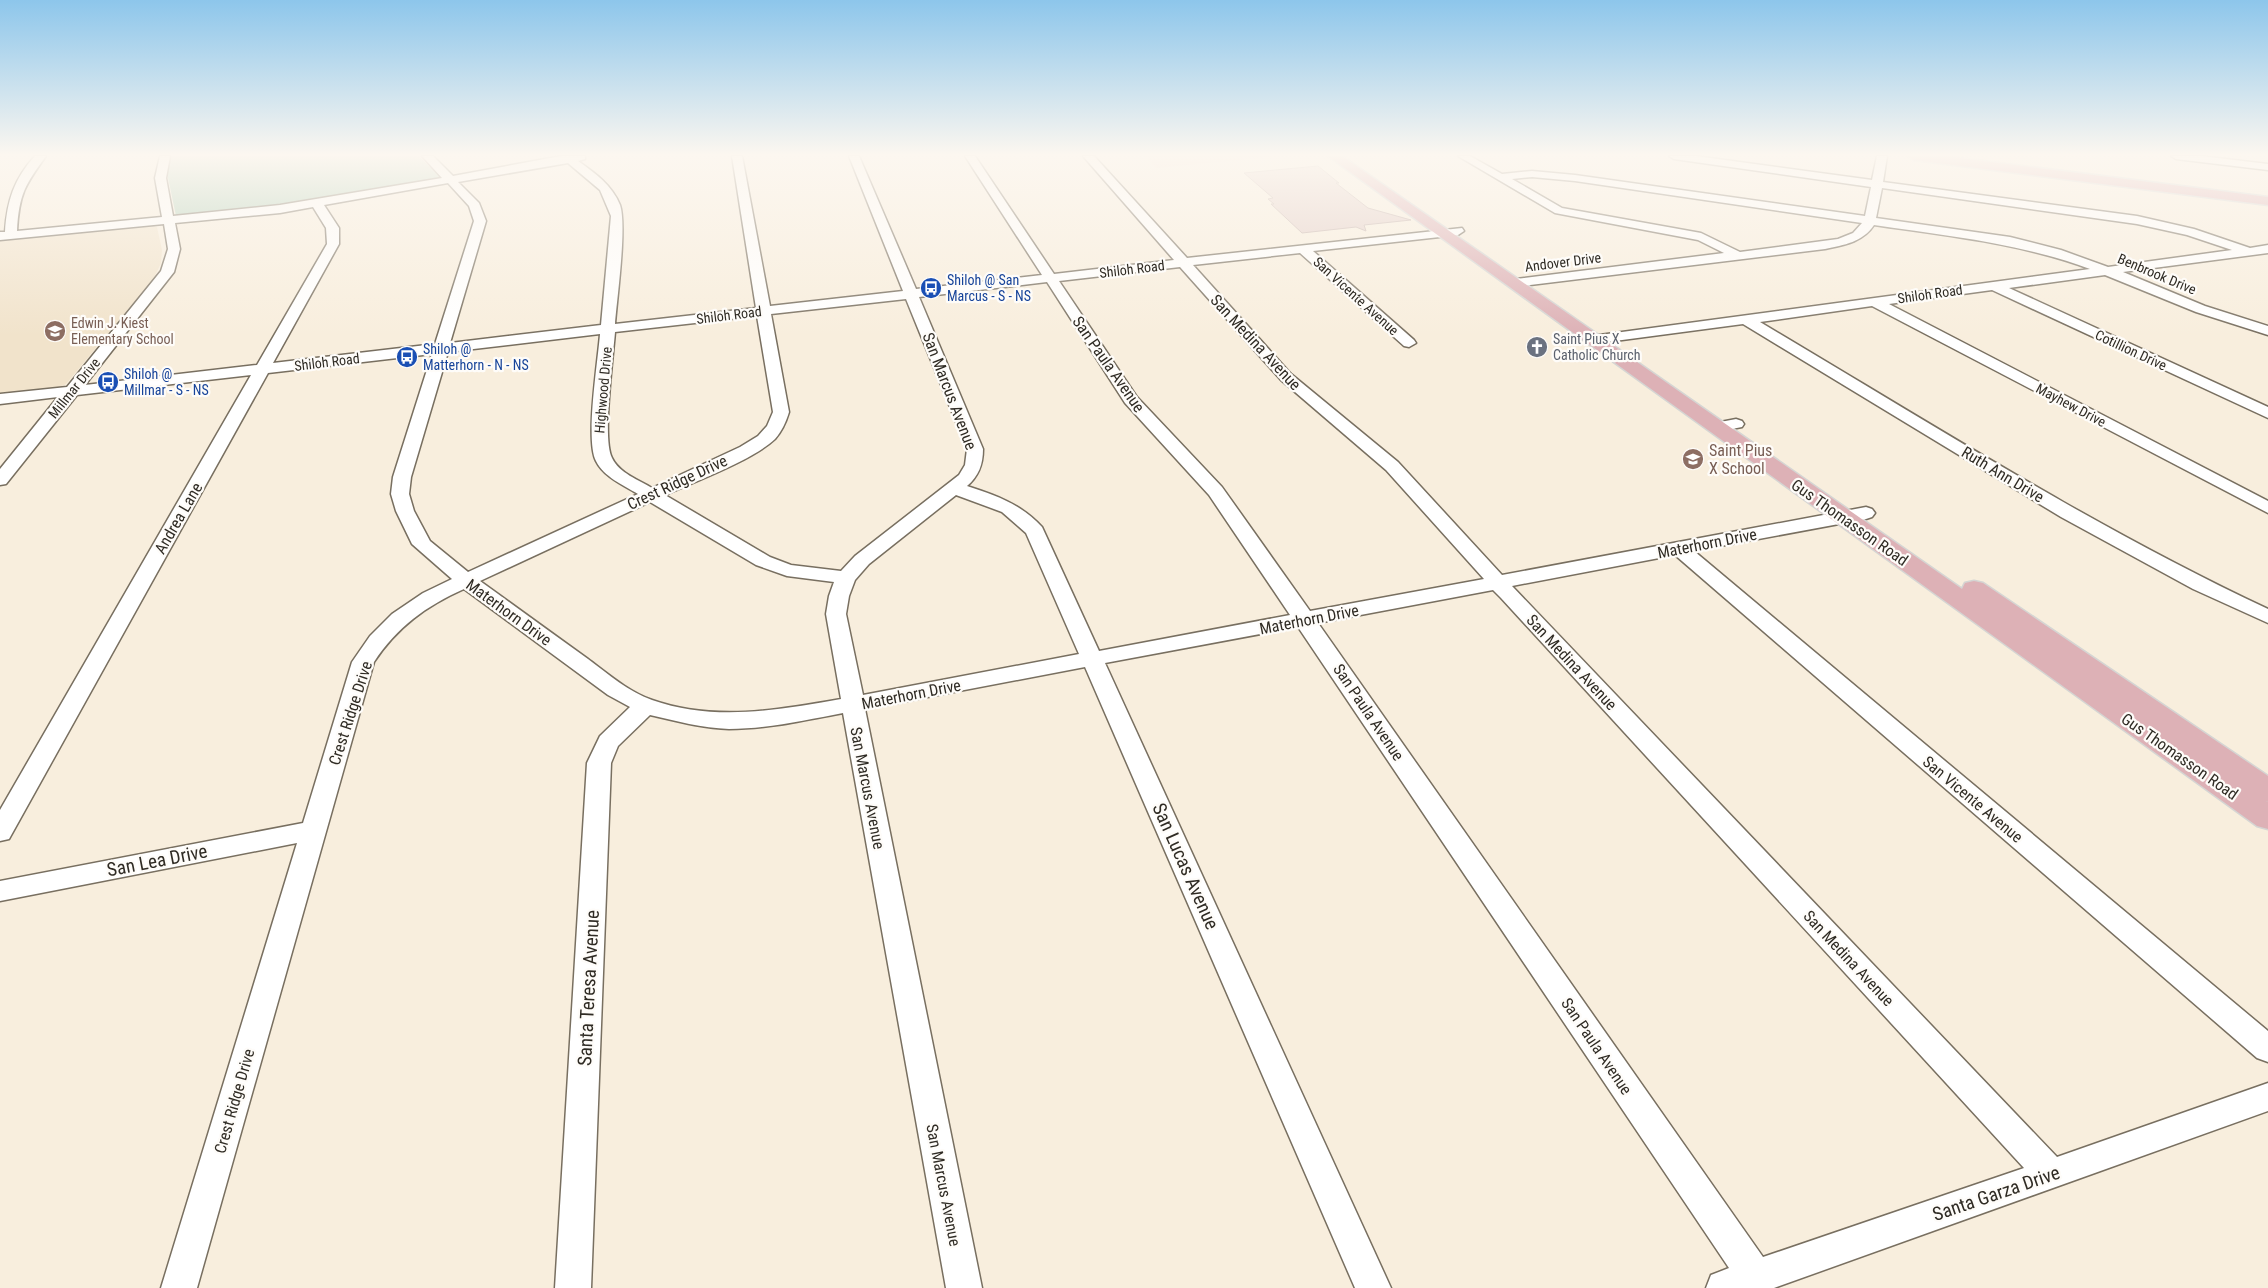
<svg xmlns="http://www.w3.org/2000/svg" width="2268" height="1288" font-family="'Roboto Condensed',sans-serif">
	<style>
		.commercial { fill: #f6e0d3 }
		.built { fill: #f1e3cb }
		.green { fill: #b0d0ba }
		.building { fill: #e3cec8; stroke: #c4b0aa }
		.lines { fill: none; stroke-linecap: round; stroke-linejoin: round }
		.minor-casing { stroke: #786f60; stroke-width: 3 }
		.major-casing { stroke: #d5d5d3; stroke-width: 3 }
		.minor { fill: #fff; fill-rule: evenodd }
		.major { fill: #ddb1b6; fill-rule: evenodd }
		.labels { text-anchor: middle; stroke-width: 4.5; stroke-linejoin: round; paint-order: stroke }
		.far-street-label { font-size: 14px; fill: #2f2b24; stroke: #fefcf9 }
		.far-transit-label { font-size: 14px; fill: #164399; stroke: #fefcf9; text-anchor: start }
		.far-education-label { font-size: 14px; fill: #785e54; stroke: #fefcf9; text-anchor: start }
		.far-worship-label { font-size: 14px; fill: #5b616d; stroke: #fefcf9; text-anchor: start }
		.street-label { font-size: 16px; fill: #2f2b24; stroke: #fefcf9 }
		.education-label { font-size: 16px; fill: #785e54; stroke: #fefcf9; text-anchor: start }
		.near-street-label { font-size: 19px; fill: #2f2b24; stroke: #fefcf9 }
	</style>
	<rect width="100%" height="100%" fill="#f8eedd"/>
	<path class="commercial" d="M1145 156H1281L1157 168Z"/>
	<path class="built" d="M153 226 157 227 162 250 161 263 154 278 66 384 57 388 0 394V239Z"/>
	<path class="green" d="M171 156H419L442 180 336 200 176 216 167 173Z"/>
	<path class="building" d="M1318 166 1339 183H1336L1368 208 1411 220 1364 225 1366 231 1356 227 1302 233 1271 204H1274L1268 199 1273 198 1244 173Z"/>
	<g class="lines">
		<g class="minor-casing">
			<path id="minor" d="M35 156H46C25 185 19 194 17 231L162 217 155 178 160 156H170L166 178 173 216 280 205 442 178 422 156H433L453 176 561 156H585V159L578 161C595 173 612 185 620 205 627 226 617 298 615 324L756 308 732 156H742L770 306 903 291 849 156H859L916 289 1042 275 965 156H975L1054 274 1174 260 1083 156H1094L1187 258 1462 228 1464 231 1458 235 1313 251 1414 340 1416 343 1409 347 1404 346 1300 253 1193 265 1291 374 1398 462 1502 575 1866 507 1872 509 1875 513 1872 517 1866 519 1694 551 2268 1031V1062L2257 1058 1675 555 1512 586 2057 1157 2268 1083V1111L1774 1288H1706L1711 1275 1729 1268 1298 627 1105 663 1391 1288H1355L1085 667 865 709 982 1288H946L843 713C806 720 768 729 729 729 702 728 676 721 650 715L618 746 611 763 591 1288H555L587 763 600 736 630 707 608 695 464 589C426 606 397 627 374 662L197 1288H161L297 843 0 901V881L303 823 352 662 370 636 392 614 423 593 452 579 412 544 396 511 391 494 393 477 432 354 268 373 9 839 0 841V810L251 375 77 395 6 484 0 485V469L58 397 0 404V394L67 387 161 271 168 249 164 224 0 240V232H5C7 201 14 179 35 156ZM568 163 600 190 611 216 601 325 450 343 486 221 479 203 458 182ZM448 183 469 206 474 221 435 344 273 363 339 244V228L324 205ZM313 207 326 228 327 244 257 365 85 385 174 272 180 249 175 223 280 213ZM1180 267 1281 380 1386 470 1484 579 1310 611 1222 487 1137 397 1059 281ZM1047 282 1125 403 1209 495 1290 615 1099 651 1042 527C1021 504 995 495 967 486 979 476 983 464 983 449L919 297ZM906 299 967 449 965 465 959 475 855 556 841 571 791 565 770 557 665 495C694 482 753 460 775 439 782 431 786 422 789 412L771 314ZM757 316 773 412 767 426 758 436 740 447 652 488C639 480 619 473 612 458 602 439 613 358 615 332ZM600 334C598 361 585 440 596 461 604 477 623 485 638 494L468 572 430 541 414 511 409 494 411 477 448 352ZM956 495 1002 512 1026 533 1079 654 863 695 846 614 849 596 855 580 869 564ZM650 502 756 565 787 576 834 582 829 596 826 614 841 699C779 710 714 722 652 700 629 692 608 674 588 659 552 633 516 607 480 581ZM1493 590 1501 598 2024 1168 1763 1257 1318 623Z
				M1458 156H1470L1502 174 1532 171 1575 175 1865 216 1871 187 1674 159 1669 156H1696L1872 180 1877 156H1887L1883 182 2137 216 2194 229 2250 248 2268 245V253L2123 272 2205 306 2268 326V335L2196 312 2105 275 2009 288 2268 407V418L1992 290 1889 304 2268 501V513L1872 306 1760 322C1927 421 2091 526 2268 609V623L2193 589 2061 517 1743 324 1592 344 1585 340 1592 336 2090 269C2020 243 1948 236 1874 225 1863 242 1844 245 1825 249L1513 287 1506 283 1508 280 1724 253 1698 240 1555 213ZM1532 177 1575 181 1862 223 1853 233 1838 239 1740 252 1701 233 1562 208 1512 179ZM1882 188 2137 224 2187 235 2232 250 2108 267 2061 250 2010 237 1876 218Z
				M2171 156H2201L2268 164V170L2176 159Z
				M1736 419 1742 421 1744 424 1742 427 1716 432 1710 430 1708 427 1710 424Z"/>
		</g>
		<g class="major-casing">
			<path id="major" d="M1328 156H1342L1962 589 1965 583 1974 581 1983 583 2268 776V802L2266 801 2268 802V829L2257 826Z
				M1907 156H1944L2268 197V205L1914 160Z"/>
		</g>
		<use href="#minor" class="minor"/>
		<use href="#major" class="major"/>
	</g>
	<linearGradient id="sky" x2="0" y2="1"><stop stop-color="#8dc6eb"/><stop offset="0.46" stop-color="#fcf7f0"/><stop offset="1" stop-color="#fcf7f0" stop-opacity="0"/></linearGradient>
	<rect width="2268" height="336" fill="url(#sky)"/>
	<defs>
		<g id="bus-disc" transform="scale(1.125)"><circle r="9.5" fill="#1a4fb4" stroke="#fefcf9"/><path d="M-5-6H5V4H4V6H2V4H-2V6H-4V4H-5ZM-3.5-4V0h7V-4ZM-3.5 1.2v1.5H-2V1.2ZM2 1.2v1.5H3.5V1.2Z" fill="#fff"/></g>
		<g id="school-disc" transform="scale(1.125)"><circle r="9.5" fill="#8d6e63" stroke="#fefcf9"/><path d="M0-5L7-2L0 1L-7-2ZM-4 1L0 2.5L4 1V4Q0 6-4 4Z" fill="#fff"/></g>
		<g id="church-disc" transform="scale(1.125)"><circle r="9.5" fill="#6b7280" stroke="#fefcf9"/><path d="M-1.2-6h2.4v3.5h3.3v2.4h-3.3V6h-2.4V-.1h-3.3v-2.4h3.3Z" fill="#fff"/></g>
	</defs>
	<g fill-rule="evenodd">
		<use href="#bus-disc" x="931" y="288"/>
		<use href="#school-disc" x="55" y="331"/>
		<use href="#church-disc" x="1537" y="347"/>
		<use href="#bus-disc" x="407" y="357"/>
		<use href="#bus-disc" x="108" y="382"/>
		<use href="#school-disc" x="1693" y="459"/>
	</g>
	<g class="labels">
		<g class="far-street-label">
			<text transform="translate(1563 262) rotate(-7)" y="5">Andover Drive</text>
			<text transform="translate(1132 269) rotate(-7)" y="5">Shiloh Road</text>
			<text transform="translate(2157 274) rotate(23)" y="5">Benbrook Drive</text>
			<text transform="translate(1930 294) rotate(-8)" y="5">Shiloh Road</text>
			<text transform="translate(1356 296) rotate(42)" y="5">San Vicente Avenue</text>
			<text transform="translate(729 315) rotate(-7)" y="5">Shiloh Road</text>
			<text transform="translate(2131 350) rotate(25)" y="5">Cotillion Drive</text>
			<text transform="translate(327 362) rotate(-7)" y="5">Shiloh Road</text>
			<text transform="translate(74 388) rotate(-51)" y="5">Millmar Drive</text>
			<text transform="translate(603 390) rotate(-85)" y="5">Highwood Drive</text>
			<text transform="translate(2071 405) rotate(28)" y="5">Mayhew Drive</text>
		</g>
		<g class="far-transit-label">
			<text x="947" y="285">Shiloh @ San<tspan x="947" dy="16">Marcus - S - NS</tspan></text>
			<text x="423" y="354">Shiloh @<tspan x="423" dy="16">Matterhorn - N - NS</tspan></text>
			<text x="124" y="379">Shiloh @<tspan x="124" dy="16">Millmar - S - NS</tspan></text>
		</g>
		<g class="far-education-label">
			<text x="71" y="328">Edwin J. Kiest<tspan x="71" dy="16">Elementary School</tspan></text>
		</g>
		<g class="far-worship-label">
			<text x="1553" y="344">Saint Pius X<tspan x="1553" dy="16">Catholic Church</tspan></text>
		</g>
		<g class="street-label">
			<text transform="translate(1256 342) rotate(47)" y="6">San Medina Avenue</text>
			<text transform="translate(1109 364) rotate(55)" y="6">San Paula Avenue</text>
			<text transform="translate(950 391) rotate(69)" y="6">San Marcus Avenue</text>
			<text transform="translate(2003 474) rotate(31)" y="6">Ruth Ann Drive</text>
			<text transform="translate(677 482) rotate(-25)" y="6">Crest Ridge Drive</text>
			<text transform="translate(178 518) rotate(-60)" y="6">Andrea Lane</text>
			<text transform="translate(1850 522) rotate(35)" y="6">Gus Thomasson Road</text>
			<text transform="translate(1707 543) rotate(-11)" y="6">Materhorn Drive</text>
			<text transform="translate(509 612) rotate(36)" y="6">Materhorn Drive</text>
			<text transform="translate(1309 619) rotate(-11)" y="6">Materhorn Drive</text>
			<text transform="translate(1572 662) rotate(47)" y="6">San Medina Avenue</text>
			<text transform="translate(911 694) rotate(-11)" y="6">Materhorn Drive</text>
			<text transform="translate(1369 712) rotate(56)" y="6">San Paula Avenue</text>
			<text transform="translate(350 713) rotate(-72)" y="6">Crest Ridge Drive</text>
			<text transform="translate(2180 756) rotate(35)" y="6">Gus Thomasson Road</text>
			<text transform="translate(868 788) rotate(79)" y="6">San Marcus Avenue</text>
			<text transform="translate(1973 799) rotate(40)" y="6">San Vicente Avenue</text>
			<text transform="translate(1849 958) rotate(47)" y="6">San Medina Avenue</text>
			<text transform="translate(1597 1046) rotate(56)" y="6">San Paula Avenue</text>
			<text transform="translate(234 1101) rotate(-74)" y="6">Crest Ridge Drive</text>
			<text transform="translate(944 1185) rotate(79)" y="6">San Marcus Avenue</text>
		</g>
		<g class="education-label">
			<text x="1709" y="456">Saint Pius<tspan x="1709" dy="18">X School</tspan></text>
		</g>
		<g class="near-street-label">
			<text transform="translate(157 860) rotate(-11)" y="7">San Lea Drive</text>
			<text transform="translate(1186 866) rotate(66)" y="7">San Lucas Avenue</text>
			<text transform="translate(588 988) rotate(-87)" y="7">Santa Teresa Avenue</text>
			<text transform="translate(1996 1193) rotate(-19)" y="7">Santa Garza Drive</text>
		</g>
	</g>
</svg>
